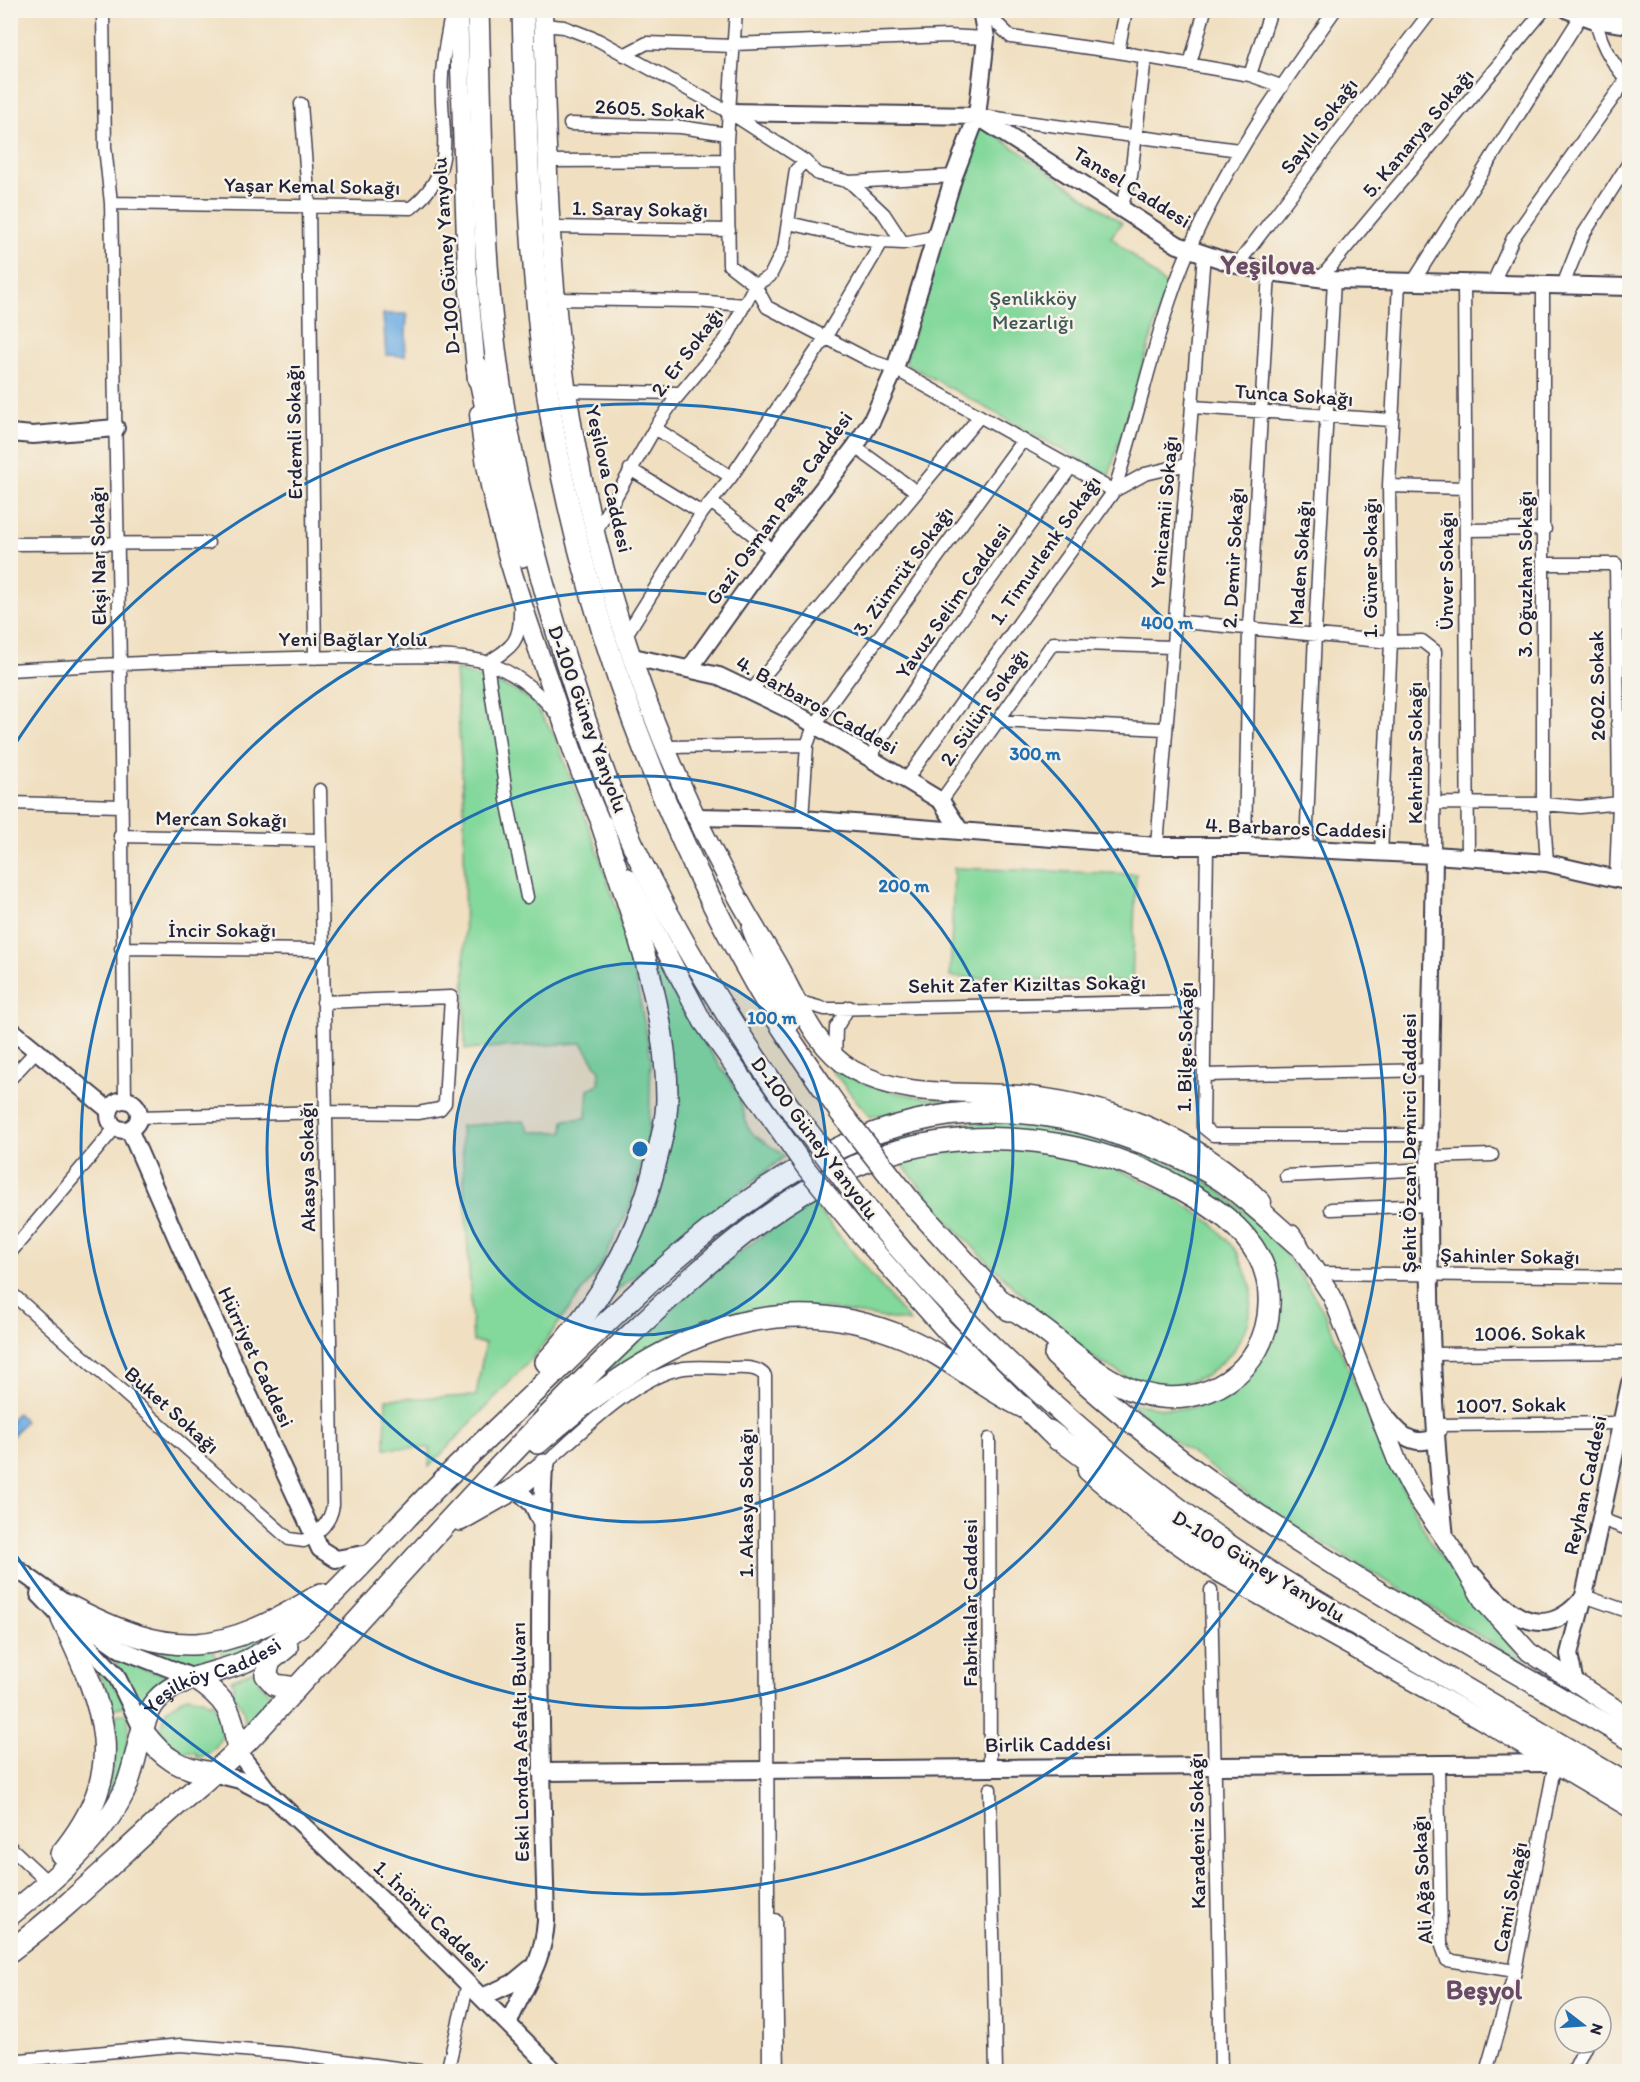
<svg xmlns="http://www.w3.org/2000/svg" width="1640" height="2082" font-family="Itim,sans-serif">
	<style>
		.green { fill: #83d89b; stroke: #527d6b; stroke-width: 1.5 }
		.water { fill: #70afe3; stroke: #49688f; stroke-width: 1.5 }
		.lines { fill: none; stroke-linecap: round; stroke-linejoin: round }
		.street-casing { stroke: #413e4f; stroke-width: 15 }
		.secondary-casing { stroke: #413e4f; stroke-width: 20 }
		.primary-casing { stroke: #413e4f; stroke-width: 21 }
		.highway-casing { stroke: #413e4f; stroke-width: 24 }
		.street { stroke: #fff; stroke-width: 12 }
		.secondary { stroke: #fff; stroke-width: 16 }
		.primary { stroke: #fff; stroke-width: 18 }
		.highway { stroke: #fff; stroke-width: 21 }
		.primary-bridge-casing { stroke: #413e4f; stroke-width: 21; stroke-linecap: butt }
		.highway-bridge-casing { stroke: #413e4f; stroke-width: 24; stroke-linecap: butt }
		.primary-bridge { stroke: #fff; stroke-width: 18 }
		.highway-bridge { stroke: #fff; stroke-width: 21 }
		.ring { fill: none; stroke: #1f6fb2; stroke-width: 3 }
		.labels { text-anchor: middle; stroke-width: 5; stroke-linejoin: round; paint-order: stroke }
		.street-label { font-size: 21px; fill: #22223b; stroke: #f7f3e8 }
		.park-label { font-size: 21px; fill: #3f5958; stroke: #f7f3e8 }
		.district-label { font-size: 27px; font-weight: bold; fill: #694b65; stroke: #f7f3e8 }
		.centre { fill: #1f6fb2; stroke: #f7f3e8; stroke-width: 3 }
		.ring-label { font-size: 18px; text-anchor: middle; font-weight: bold; fill: #1f6fb2; stroke: #f7f3e8; stroke-width: 5; stroke-linejoin: round; paint-order: stroke }
	</style>
	<rect width="100%" height="100%" fill="#f7f3e8"/>
	<filter id="ink" filterUnits="userSpaceOnUse"><feTurbulence type="fractalNoise" baseFrequency=".0167" numOctaves="2"/><feDisplacementMap in="SourceGraphic" scale="12" xChannelSelector="R" yChannelSelector="G"/><feConvolveMatrix kernelMatrix="1 2 1 2 8 2 1 2 1" color-interpolation-filters="sRGB"/></filter>
	<filter id="wash" filterUnits="userSpaceOnUse"><feTurbulence type="fractalNoise" baseFrequency=".008" numOctaves="4" result="noise"/><feDisplacementMap in="SourceGraphic" scale="24" xChannelSelector="R" yChannelSelector="G"/><feGaussianBlur stdDeviation="1.35" result="paint"/><feColorMatrix in="noise" values="0 0 0 0 0 0 0 0 0 0 0 0 0 0 0 0 0 1.4 0 .05"/><feComposite in="paint" operator="in"/></filter>
	<g filter="url(#wash)">
		<rect width="100%" height="100%" fill="#f0dfc0"/>
		<path class="green" d="M976 121 1122 223 1111 237 1167 286 1109 476 905 363Z
			M455 669 514 690 531 700 555 736 600 857 631 954 651 1058 649 1132 630 1207 600 1267 536 1354 429 1467 430 1448H385L386 1399 476 1396 485 1343 473 1342 461 1126 524 1121 531 1132H563L564 1120 586 1118 588 1089 599 1084 600 1071 582 1043 465 1049 464 806Z
			M954 868 1136 874 1132 983 950 977Z
			M652 953 685 1015 738 1092 747 1126 754 1135 785 1156 611 1295 668 1155Z
			M830 1068C873 1090 909 1096 956 1102L870 1117Z
			M1018 1122 1123 1141 1204 1179 1265 1227 1304 1280 1324 1312 1380 1442 1432 1545 1468 1594 1527 1664 1278 1517 1171 1438 1129 1402C1153 1407 1181 1413 1206 1404 1231 1395 1264 1326 1279 1301V1286L1268 1252 1120 1151 889 1146 883 1140 960 1123Z
			M973 1147 1048 1151 1118 1169 1168 1193 1212 1223 1238 1253 1252 1289 1249 1322 1233 1352 1206 1376 1167 1387 1127 1377 1090 1356 1032 1305 952 1226 901 1163 926 1155Z
			M811 1201 910 1322 828 1309 783 1308 579 1395 666 1313 728 1260Z
			M279 1630 249 1649 222 1659 221 1649Z
			M113 1637 215 1650 216 1660C171 1665 152 1657 113 1637Z
			M95 1642 133 1666 169 1676 158 1682 145 1698 137 1699C129 1675 113 1659 95 1642Z
			M89 1655 99 1661 126 1706 112 1709 106 1689Z
			M258 1669 259 1683 272 1695 246 1727 243 1709 230 1689 234 1688 231 1680Z
			M187 1696 203 1699 209 1704 212 1701 224 1725C222 1742 214 1753 198 1758L196 1753 178 1751 166 1740 163 1742 161 1729 166 1710Z
			M128 1713C130 1756 121 1785 95 1819 111 1785 119 1753 115 1715Z"/>
		<path class="water" d="M383 314H407L405 356 386 355Z
			M17 1413 25 1421 11 1438V1420Z"/>
	</g>
	<g filter="url(#ink)">
		<g class="lines">
			<g class="street-casing">
				<path id="street" d="M103 10 105 147 111 203 120 664 125 1101
					M736 10 727 140 729 265 755 285 767 307 869 360 895 369 1114 491 1145 474 1188 464
					M983 10 1011 37 1118 52 1250 75 1281 86
					M1596 10C1595 38 1612 63 1630 84
					M543 25 564 27 598 40 729 112 805 161 818 174 850 182 884 214 903 243 934 237
					M734 44 947 36 986 38
					M1118 52 1126 10
					M624 55 647 43 734 46
					M1190 64 1205 10
					M1250 75 1271 10
					M301 104 309 205 315 658
					M981 116 1239 150
					M570 124 681 127 727 134
					M548 161 728 160
					M850 182 954 176
					M111 203 411 208C462 166 438 130 442 75 443 53 448 32 452 10
					M1121 208 1131 176 1145 57
					M789 223 853 238 882 242
					M551 227 729 230
					M1237 265 1432 10
					M1320 279 1544 10
					M1413 282 1581 16
					M1464 283 1468 859
					M1493 283 1513 238 1626 80
					M1543 285V804L1547 863
					M1563 285 1583 235 1630 161
					M556 299 696 301 744 305
					M567 391 680 393
					M1193 407 1391 420
					M655 428 731 477
					M855 447 917 492
					M630 469 702 513
					M1389 486 1465 488
					M711 502 774 551
					M1466 530 1545 529
					M596 531 655 428 673 402 726 339 755 285 770 276 784 248 796 170 805 161
					M10 544 208 543
					M1545 564H1616L1619 802 1616 878
					M1173 621 1391 642 1422 641 1435 651 1434 855
					M626 635 702 513 731 477 825 338 882 242 903 243
					M487 663 507 800 527 897
					M487 663C512 647 521 642 520 610
					M10 670C127 663 244 658 361 657 393 657 460 653 488 663 516 673 539 692 557 715
					M752 690 980 416
					M998 721 1164 729
					M1617 724H1630
					M667 747 807 745
					M869 758 947 640 1071 467
					M906 780 1114 491C1141 410 1156 325 1190 247 1228 161 1281 86 1335 10
					M941 801 1053 643 1171 647
					M10 803 120 806
					M1434 803 1543 804 1580 807 1630 802
					M802 819 807 745 814 726 1023 440
					M120 836 321 840
					M1157 846 1204 254
					M1245 846 1249 629 1269 272
					M1207 847 1203 1127 1213 1135H1430
					M1306 848 1315 633 1334 280
					M1381 854 1391 642 1389 486 1399 282
					M121 948 322 950
					M796 997 800 1002 825 1009 1205 1001
					M835 1058 836 1028 849 1007
					M1205 1075 1431 1070
					M10 1079 36 1051
					M138 1117 326 1112 418 1113 440 1109 445 1103 451 997 323 1002
					M1430 1157 1492 1155
					M1286 1176 1430 1169
					M1331 1209 1430 1205
					M10 1253 115 1128
					M1318 1273 1630 1277
					M10 1292 289 1539 304 1541C320 1531 330 1524 333 1505L320 790
					M1432 1354 1630 1352
					M1437 1425 1621 1423
					M989 1439 990 1767
					M544 1465C579 1434 636 1375 684 1368 699 1366 715 1368 731 1368 743 1368 757 1366 765 1376L769 2072
					M1601 1519 1630 1530
					M1211 1590 1221 2072
					M1584 1596 1630 1612
					M1438 1765 1441 1943 1447 1960 1515 1971
					M990 1789 996 2072
					M10 1847 41 1876
					M775 1920 778 2072
					M10 2061 181 2045 291 2054 427 2072
					M447 2072 468 1983
					M1486 2072 1515 1971 1555 1763
					M1573 2072 1587 2043"/>
			</g>
			<g class="secondary-casing">
				<path id="secondary" d="M1568 10 1595 20 1630 25
					M729 112 977 116 1178 245 1237 265 1269 272 1334 280 1630 287
					M10 433 33 435 116 428
					M633 657 719 676 790 710 941 801 959 829
					M690 668 765 563 855 447 872 420 895 369 954 176 977 116 986 38 981 10
					M695 817 802 819 1157 846H1245L1434 855 1547 863 1630 882
					M1434 855C1431 1082 1420 1311 1445 1537
					M10 1029 110 1111
					M109 1115a15 15 0 1 1 30 0a15 15 0 1 1-30 0Z
					M129 1129 181 1248 320 1549 336 1559 375 1552
					M1380 1409C1393 1426 1409 1450 1434 1438L1438 1430
					M516 1488 533 1505 540 1520
					M10 1564 69 1606 96 1632 120 1649 194 1678
					M1474 1576C1505 1612 1542 1646 1582 1599
					M39 1594 116 1675 144 1733
					M1575 1684 1569 1654 1584 1596 1630 1383
					M238 1752 272 1796 422 1938 556 2072
					M541 1772 1555 1763
					M212 1773 240 1780 267 1794
					M482 1997 513 1983 530 1969
					M508 2024C524 1986 543 1964 546 1921 542 1769 536 1617 544 1465"/>
			</g>
			<g class="primary-casing">
				<path id="primary" d="M458 10 467 268 477 380
					M543 10C546 121 548 232 560 341 585 554 658 774 772 955 796 994 811 1046 853 1070 901 1097 954 1091 1007 1094 1101 1100 1195 1134 1262 1202
					M479 414C488 506 517 591 548 678 566 731 583 786 607 836
					M627 877 703 1022 773 1121
					M858 1232 945 1330 1057 1441
					M1291 1234 1332 1296 1398 1463 1415 1495 1459 1559 1484 1602 1529 1652 1630 1718
					M1087 1471 1156 1529 1218 1572 1480 1719 1630 1808"/>
			</g>
			<g class="highway-casing">
				<g id="highway">
					<path d="M478 10C482 135 481 261 500 385 517 497 547 606 583 714 601 765 619 818 643 866 686 952 737 1034 792 1111"/>
					<path d="M523 10C526 124 529 238 542 350 566 564 648 794 754 981 780 1027 811 1070 841 1113"/>
					<path d="M477 366 509 516 522 556"/>
					<path d="M753 929 790 1021"/>
					<path d="M910 1201 1009 1310"/>
					<path d="M877 1222C972 1336 1081 1436 1199 1524 1261 1570 1330 1609 1396 1648 1474 1693 1552 1740 1630 1786"/>
					<path d="M1055 1355C1224 1515 1431 1621 1630 1739"/>
					<path d="M546 1362C600 1304 638 1239 656 1161 661 1141 667 1119 667 1098 667 1005 631 912 602 825"/>
					<path d="M1049 1431 1202 1546 1312 1613"/>
					<path d="M538 1443C643 1351 762 1277 905 1338 948 1356 981 1387 1023 1407"/>
					<path d="M460 1520 516 1488 544 1465"/>
					<path d="M69 1606C175 1661 219 1656 321 1594"/>
					<path d="M287 1647 270 1661 266 1675 275 1685 296 1688"/>
					<path d="M194 1678C228 1699 233 1713 238 1752"/>
					<path d="M144 1733C163 1758 180 1769 212 1773"/>
					<path d="M61 1854C132 1767 104 1709 62 1619"/>
					<path id="s1" d="M10 1915C51 1882 99 1842 123 1794 137 1768 139 1720 156 1701 179 1675 217 1675 246 1661 280 1646 306 1621 331 1596 374 1553 415 1507 459 1465 491 1434 523 1404 555 1373 706 1222 882 1051 1115 1133 1152 1146 1188 1158 1221 1180 1248 1199 1272 1222 1297 1244"/>
					<path d="M10 1951C64 1911 112 1863 162 1818 194 1789 229 1762 258 1730 381 1597 499 1459 631 1334 704 1265 786 1187 884 1155 984 1123 1095 1139 1185 1191 1215 1208 1242 1226 1259 1257 1267 1272 1270 1288 1269 1305 1267 1371 1204 1412 1141 1393 1105 1382 1078 1357 1049 1334 1033 1321 1016 1311 999 1300"/>
				</g>
			</g>
			<use href="#street" class="street"/>
			<use href="#secondary" class="secondary"/>
			<use href="#primary" class="primary"/>
			<use href="#highway" class="highway"/>
			<g class="primary-bridge-casing">
				<path id="primary-bridge" d="M773 1121 806 1168 858 1232"/>
			</g>
			<g class="highway-bridge-casing">
				<path id="highway-bridge" d="M792 1111 877 1222
					M841 1113 910 1201"/>
			</g>
			<use href="#primary-bridge" class="primary-bridge"/>
			<use href="#highway-bridge" class="highway-bridge"/>
		</g>
	</g>
	<circle cx="640" cy="1149" r="186" fill="#1f6fb2" fill-opacity=".12"/>
	<g class="ring">
		<circle cx="640" cy="1149" r="186"/>
		<circle cx="640" cy="1149" r="373"/>
		<circle cx="640" cy="1149" r="559"/>
		<path d="M12 749A745 745 0 1 1 12 1549"/>
	</g>
	<g class="labels">
		<g class="street-label">
			<text transform="translate(650 109) rotate(3)" y="7">2605. Sokak</text>
			<text transform="translate(1319 126) rotate(-53)" y="7">Sayılı Sokağı</text>
			<text transform="translate(1418 133) rotate(-50)" y="7">5. Kanarya Sokağı</text>
			<text transform="translate(312 186) rotate(1)" y="7">Yaşar Kemal Sokağı</text>
			<text transform="translate(1132 187) rotate(32)" y="7">Tansel Caddesi</text>
			<text transform="translate(640 209) rotate(1)" y="7">1. Saray Sokağı</text>
			<text transform="translate(446 256) rotate(-94)" y="7">D-100 Güney Yanyolu</text>
			<text transform="translate(687 352) rotate(-53)" y="7">2. Er Sokağı</text>
			<text transform="translate(1294 395) rotate(4)" y="7">Tunca Sokağı</text>
			<text transform="translate(294 432) rotate(-91)" y="7">Erdemli Sokağı</text>
			<text transform="translate(609 479) rotate(77)" y="7">Yeşilova Caddesi</text>
			<text transform="translate(779 508) rotate(-54)" y="7">Gazi Osman Paşa Caddesi</text>
			<text transform="translate(1164 512) rotate(-85)" y="7">Yenicamii Sokağı</text>
			<text transform="translate(1045 550) rotate(-55)" y="7">1. Timurlenk Sokağı</text>
			<text transform="translate(98 556) rotate(-91)" y="7">Ekşi Nar Sokağı</text>
			<text transform="translate(1233 558) rotate(-87)" y="7">2. Demir Sokağı</text>
			<text transform="translate(1300 563) rotate(-86)" y="7">Maden Sokağı</text>
			<text transform="translate(1370 568) rotate(-90)" y="7">1. Güner Sokağı</text>
			<text transform="translate(903 571) rotate(-54)" y="7">3. Zümrüt Sokağı</text>
			<text transform="translate(1446 571) rotate(-90)" y="7">Ünver Sokağı</text>
			<text transform="translate(1525 574) rotate(-90)" y="7">3. Oğuzhan Sokağı</text>
			<text transform="translate(953 601) rotate(-55)" y="7">Yavuz Selim Caddesi</text>
			<text x="353" y="646">Yeni Bağlar Yolu</text>
			<text transform="translate(1597 686) rotate(-91)" y="7">2602. Sokak</text>
			<text transform="translate(817 705) rotate(29)" y="7">4. Barbaros Caddesi</text>
			<text transform="translate(984 707) rotate(-55)" y="7">2. Sülün Sokağı</text>
			<text transform="translate(588 719) rotate(70)" y="7">D-100 Güney Yanyolu</text>
			<text transform="translate(1415 753) rotate(-90)" y="7">Kehribar Sokağı</text>
			<text transform="translate(221 819) rotate(1)" y="7">Mercan Sokağı</text>
			<text transform="translate(1296 828) rotate(2)" y="7">4. Barbaros Caddesi</text>
			<text x="222" y="937">İncir Sokağı</text>
			<text transform="translate(1027 984) rotate(-1)" y="7">Sehit Zafer Kiziltas Sokağı</text>
			<text transform="translate(1185 1047) rotate(-89)" y="7">1. Bilge Sokağı</text>
			<text transform="translate(815 1138) rotate(53)" y="7">D-100 Güney Yanyolu</text>
			<text transform="translate(1409 1143) rotate(-90)" y="7">Şehit Özcan Demirci Caddesi</text>
			<text transform="translate(307 1167) rotate(-91)" y="7">Akasya Sokağı</text>
			<text transform="translate(1510 1256) rotate(1)" y="7">Şahinler Sokağı</text>
			<text transform="translate(1530 1333) rotate(-1)" y="7">1006. Sokak</text>
			<text transform="translate(256 1357) rotate(65)" y="7">Hürriyet Caddesi</text>
			<text transform="translate(1511 1405) rotate(-1)" y="7">1007. Sokak</text>
			<text transform="translate(172 1410) rotate(42)" y="7">Buket Sokağı</text>
			<text transform="translate(1585 1485) rotate(-78)" y="7">Reyhan Caddesi</text>
			<text transform="translate(746 1503) rotate(-90)" y="7">1. Akasya Sokağı</text>
			<text transform="translate(1259 1566) rotate(31)" y="7">D-100 Güney Yanyolu</text>
			<text transform="translate(970 1603) rotate(-90)" y="7">Fabrikalar Caddesi</text>
			<text dy="7" stroke="none"><textPath href="#s1" startOffset="328">Yeşilköy Caddesi</textPath></text>
			<text transform="translate(520 1742) rotate(-91)" y="7">Eski Londra Asfaltı Bulvarı</text>
			<text transform="translate(1048 1744) rotate(-1)" y="7">Birlik Caddesi</text>
			<text transform="translate(1197 1831) rotate(-91)" y="7">Karadeniz Sokağı</text>
			<text transform="translate(1422 1880) rotate(-93)" y="7">Ali Ağa Sokağı</text>
			<text transform="translate(1510 1897) rotate(-79)" y="7">Cami Sokağı</text>
			<text transform="translate(431 1916) rotate(44)" y="7">1. İnönü Caddesi</text>
		</g>
		<g class="park-label">
			<text x="1033" y="305">Şenlikköy<tspan x="1033" dy="24">Mezarlığı</tspan></text>
		</g>
		<g class="district-label">
			<text x="1268" y="274">Yeşilova</text>
			<text x="1484" y="1999">Beşyol</text>
		</g>
	</g>
	<circle cx="640" cy="1149" r="9" class="centre"/>
	<g class="ring-label">
		<text x="1167" y="629">400 m</text>
		<text x="1035" y="760">300 m</text>
		<text x="904" y="892">200 m</text>
		<text x="772" y="1024">100 m</text>
	</g>
	<rect width="1640" height="2082" fill="none" stroke="#f7f3e8" stroke-width="36"/>
	<g transform="translate(1583 2025) rotate(107)"><circle r="28" fill="#f7f3e8" stroke="#a29fa3" stroke-width="1.5"/>
	<path d="M0-4.5L10 22L0 15L-10 22Z" fill="#1f6fb2"/>
	<text y="-9" font-size="16" font-weight="bold" text-anchor="middle" fill="#22223b">N</text>
	</g>
</svg>
